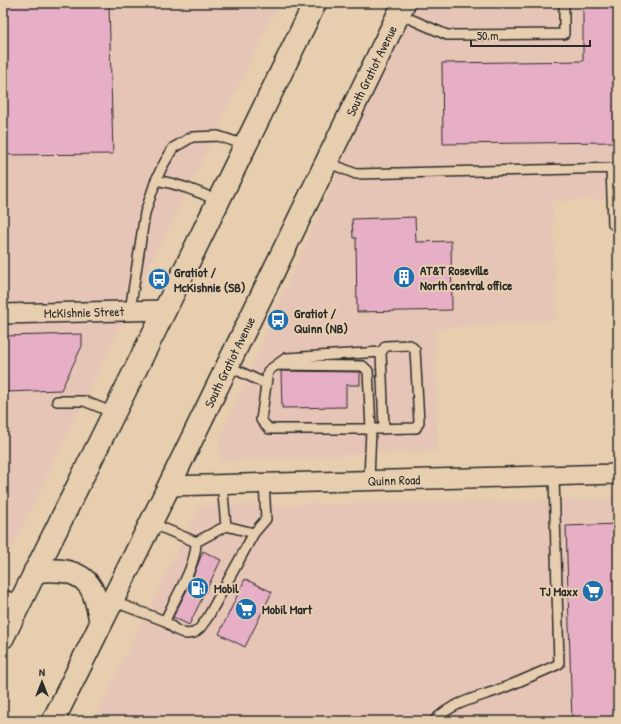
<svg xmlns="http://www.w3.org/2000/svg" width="621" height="724" font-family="'Patrick Hand',sans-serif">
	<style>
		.built { fill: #e7c5b6 }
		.building { fill: #e6afc5; stroke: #2b2b2b }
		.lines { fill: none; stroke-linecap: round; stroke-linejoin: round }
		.service-casing { stroke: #2b2b2b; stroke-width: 12 }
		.minor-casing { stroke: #2b2b2b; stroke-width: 22 }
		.primary-casing { stroke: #2b2b2b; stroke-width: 25 }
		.service { stroke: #e7ceaf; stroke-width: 9 }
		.minor { stroke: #e7ceaf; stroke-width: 19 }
		.primary { stroke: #e7ceaf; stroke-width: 22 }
		.labels { text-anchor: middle; stroke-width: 4; stroke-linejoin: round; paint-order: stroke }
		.street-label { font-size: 13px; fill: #2b2b2b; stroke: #e7ceaf }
		.poi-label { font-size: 13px; font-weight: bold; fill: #2b2b2b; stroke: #e7ceaf; text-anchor: start }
	</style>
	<rect width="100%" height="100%" fill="#e7ceaf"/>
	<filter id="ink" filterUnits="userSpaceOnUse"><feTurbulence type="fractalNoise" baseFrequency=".025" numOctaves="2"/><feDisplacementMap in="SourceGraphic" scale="8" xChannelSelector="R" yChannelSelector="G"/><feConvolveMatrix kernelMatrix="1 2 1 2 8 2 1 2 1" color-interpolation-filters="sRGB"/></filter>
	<g filter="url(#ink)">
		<path class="built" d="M3 3H279L3 566Z
			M411 3H618V199L552 201 557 320 435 329 438 451 222 461 218 443Z
			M618 499V721H93L200 506Z"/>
		<path class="building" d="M3 3H109L113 154 3 155Z
			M583 3H618V142L443 144 442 63 583 61Z
			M415 217 416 242 451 241 452 310 357 312 356 238H353L352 219Z
			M82 334V346L61 390 6 392 4 336Z
			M281 371 360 372V385H346V407L282 408Z
			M618 524V721H572L566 526Z
			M203 551 221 560 189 625 173 617 190 584Z
			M245 579 272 592 245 647 219 634Z"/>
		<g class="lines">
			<g class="service-casing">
				<path id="service" d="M399 14 447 35 564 34V3
					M327 162 356 174 618 168
					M611 168 613 224H618
					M156 180C178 184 198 191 218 201
					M130 311 145 213 156 180 162 167 173 148 192 137 218 136 245 145
					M276 365 363 366 368 371 371 429H269L261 420 268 371 286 358 381 352
					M228 366 266 384
					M57 401H84L114 413
					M369 480 371 429 416 428 419 422 415 350 410 345 386 346 381 352 384 429
					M151 523 196 542C196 567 175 597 165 621
					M226 526 254 533
					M196 542 226 526 222 484
					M3 594 20 602
					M112 601 165 621 176 630 186 634 194 633 200 628 208 617 254 533 266 519 264 483
					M434 721C451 703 476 698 498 690 519 682 539 673 559 664L554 476"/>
			</g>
			<g class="minor-casing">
				<g id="minor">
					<path id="s1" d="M3 314 165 310"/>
					<path id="s2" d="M169 486 618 474"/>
				</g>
			</g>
			<g class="primary-casing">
				<g id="primary">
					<path d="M35 571C57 569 83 569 93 592 97 602 99 613 101 623"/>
					<path d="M3 637 165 310 315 3"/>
					<path id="s3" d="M53 721 169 486 404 3"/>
				</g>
			</g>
			<use href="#service" class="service"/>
			<use href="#minor" class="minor"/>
			<use href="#primary" class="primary"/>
		</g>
	</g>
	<defs>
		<g id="building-disc" transform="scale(1.15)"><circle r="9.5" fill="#1f6fb2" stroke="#e7ceaf"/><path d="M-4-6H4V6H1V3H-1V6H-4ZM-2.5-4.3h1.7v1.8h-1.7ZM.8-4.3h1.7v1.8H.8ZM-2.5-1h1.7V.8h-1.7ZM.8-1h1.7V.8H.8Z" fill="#fff"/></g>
		<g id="bus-disc" transform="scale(1.15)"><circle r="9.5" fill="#1f6fb2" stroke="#e7ceaf"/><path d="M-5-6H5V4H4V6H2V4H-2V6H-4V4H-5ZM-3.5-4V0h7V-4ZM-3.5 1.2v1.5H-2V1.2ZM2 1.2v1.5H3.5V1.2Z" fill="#fff"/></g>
		<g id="fuel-disc" transform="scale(1.15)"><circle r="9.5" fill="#1f6fb2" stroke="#e7ceaf"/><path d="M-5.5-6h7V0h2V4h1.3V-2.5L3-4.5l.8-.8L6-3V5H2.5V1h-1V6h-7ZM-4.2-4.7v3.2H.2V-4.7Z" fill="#fff"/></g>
		<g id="supermarket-disc" transform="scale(1.15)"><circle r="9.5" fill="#1f6fb2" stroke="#e7ceaf"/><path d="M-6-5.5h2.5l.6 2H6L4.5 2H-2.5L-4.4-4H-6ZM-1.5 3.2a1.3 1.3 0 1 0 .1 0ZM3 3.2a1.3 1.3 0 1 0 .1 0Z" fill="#fff"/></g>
	</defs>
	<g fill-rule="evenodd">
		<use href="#building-disc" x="404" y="277"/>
		<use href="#bus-disc" x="159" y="279"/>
		<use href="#bus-disc" x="278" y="320"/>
		<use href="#fuel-disc" x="198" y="588"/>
		<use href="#supermarket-disc" x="593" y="591"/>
		<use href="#supermarket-disc" x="246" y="609"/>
	</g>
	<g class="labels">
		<g class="street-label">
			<text dy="5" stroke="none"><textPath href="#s3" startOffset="724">South Gratiot Avenue</textPath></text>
			<text dy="5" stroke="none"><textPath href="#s1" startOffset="81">McKishnie Street</textPath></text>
			<text dy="5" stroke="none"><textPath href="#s3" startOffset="400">South Gratiot Avenue</textPath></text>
			<text dy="5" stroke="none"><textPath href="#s2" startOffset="225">Quinn Road</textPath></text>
		</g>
		<g class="poi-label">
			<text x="420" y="275">AT&amp;T Roseville<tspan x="420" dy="15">North central office</tspan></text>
			<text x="174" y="277">Gratiot /<tspan x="174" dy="15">McKishnie (SB)</tspan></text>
			<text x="294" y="318">Gratiot /<tspan x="294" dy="15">Quinn (NB)</tspan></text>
			<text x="214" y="593">Mobil</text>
			<text x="578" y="596" text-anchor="end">TJ Maxx</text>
			<text x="262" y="614">Mobil Mart</text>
		</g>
	</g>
	<rect width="621" height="724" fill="none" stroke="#e7ceaf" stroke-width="16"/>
	<rect x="8" y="8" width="605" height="708" fill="none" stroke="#2b2b2b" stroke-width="1.5" filter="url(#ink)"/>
	<g transform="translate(42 682)" stroke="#e7ceaf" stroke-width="3" paint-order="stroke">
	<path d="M0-3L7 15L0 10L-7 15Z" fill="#2b2b2b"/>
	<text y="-6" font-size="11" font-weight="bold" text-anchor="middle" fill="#2b2b2b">N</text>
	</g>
	<path d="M471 40v6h119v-6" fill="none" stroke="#2b2b2b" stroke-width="2"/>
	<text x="477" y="40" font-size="12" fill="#2b2b2b" stroke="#e7ceaf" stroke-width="3" paint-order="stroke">50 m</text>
</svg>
